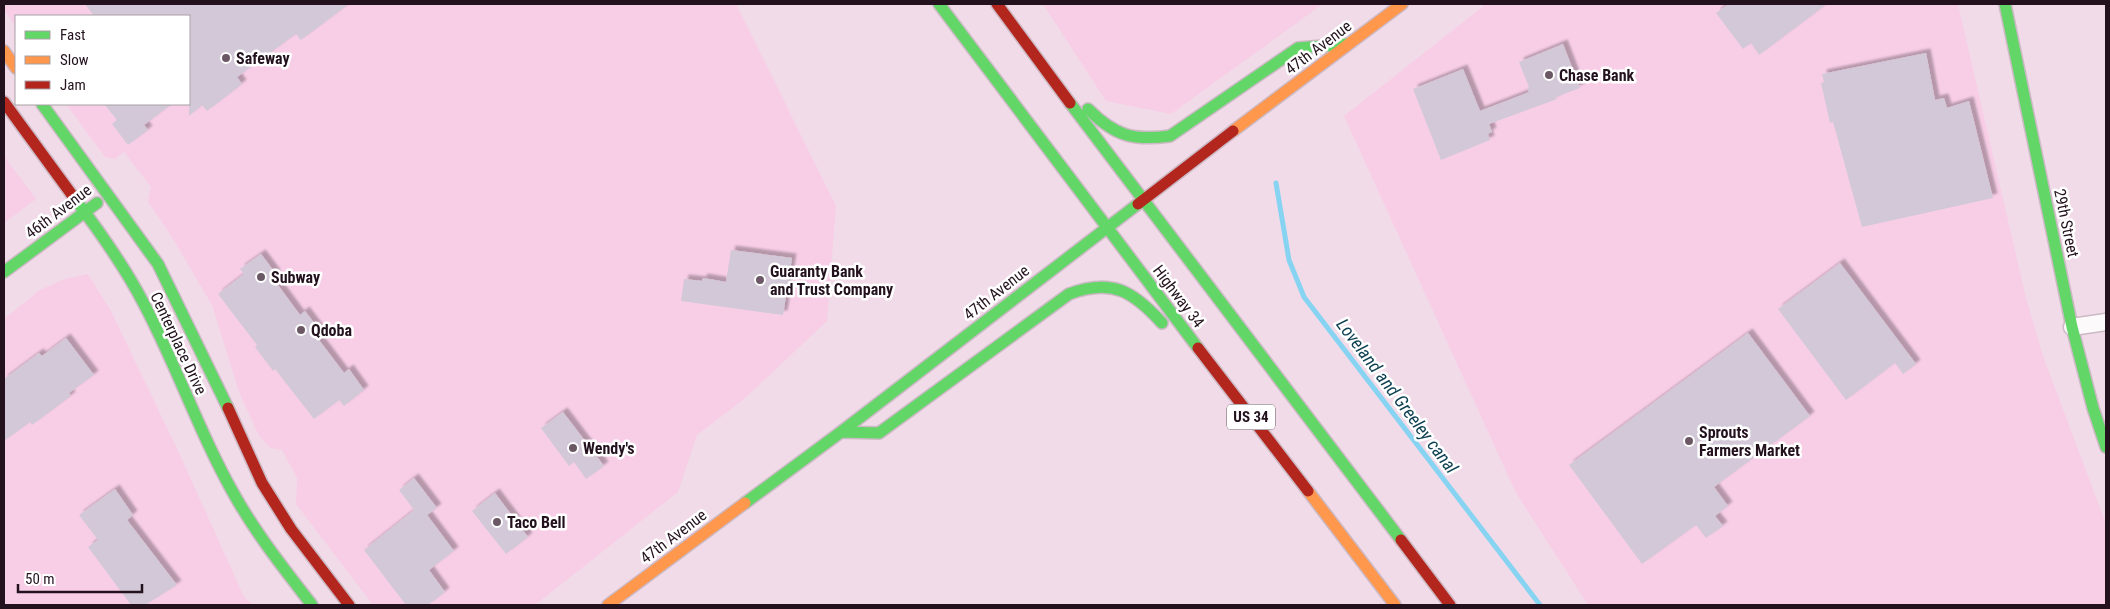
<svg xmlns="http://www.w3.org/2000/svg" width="2110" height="609" font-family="'Roboto Condensed',sans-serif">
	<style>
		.built { fill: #f8cee7 }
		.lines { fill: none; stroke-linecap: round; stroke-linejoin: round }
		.stream { stroke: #87d3f2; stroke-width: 5 }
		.building { fill: #d2c8d7; filter: url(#shadow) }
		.street-casing { stroke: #cbb9c4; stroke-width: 19 }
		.fast-casing { stroke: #cbb9c4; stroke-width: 14 }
		.slow-casing { stroke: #cbb9c4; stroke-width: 14 }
		.jam-casing { stroke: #cbb9c4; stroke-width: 14 }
		.street { stroke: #fdfafc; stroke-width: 16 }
		.fast { stroke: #63d668; stroke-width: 11 }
		.slow { stroke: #ff974d; stroke-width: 11 }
		.jam { stroke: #b3261e; stroke-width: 11 }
		.poi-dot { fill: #6b5864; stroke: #fff; stroke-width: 2 }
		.labels { text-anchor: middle; stroke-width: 5; stroke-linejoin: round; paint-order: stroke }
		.shield { fill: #fff; stroke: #655961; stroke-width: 1 }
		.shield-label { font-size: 15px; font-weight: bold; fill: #23121d }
		.street-label { font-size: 16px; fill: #23121d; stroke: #fff }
		.poi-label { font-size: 16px; font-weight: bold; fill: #23121d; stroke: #fff; text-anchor: start }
		.water-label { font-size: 18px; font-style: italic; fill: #0e4252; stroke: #fff }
	</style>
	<defs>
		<filter id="shadow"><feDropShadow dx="4.5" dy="-4.5" stdDeviation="1" flood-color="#0004"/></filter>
	</defs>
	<rect width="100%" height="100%" fill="#f1dbe8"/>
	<path class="built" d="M4 4H736L836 206 827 321 743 400 697 435 678 492 535 605H373L296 504 297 478 282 450 270 448 259 436 239 392 212 305 170 234 148 202 151 187 124 152 115 159 105 157 66 104H189V16H16V34L14 31V24L4 10Z
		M1043 4H1323L1171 114 1106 101Z
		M1486 4H1958L2026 298 2043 356 2106 524V605H1588L1516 493 1344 116Z
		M4 156 36 199 4 223Z
		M88 274 111 311 180 455 244 597 253 605H4V319L40 290 65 279Z"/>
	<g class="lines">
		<path class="stream" d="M1276 183 1289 260 1304 297 1540 605"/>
	</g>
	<path class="building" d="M85 4H349L301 40 296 34 237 77 242 84 207 111 202 105 189 116V16H94Z
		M1729 4H1827L1759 55 1751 43 1743 49 1716 13Z
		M1563 44 1580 88 1556 97 1557 99 1489 124 1492 132 1488 134 1490 140 1441 160 1413 89 1463 69 1480 111 1529 92 1527 88 1529 87 1519 62Z
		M1926 53 1935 100 1944 98 1947 108 1969 101 1993 198 1862 227 1833 122 1830 123 1821 83 1824 82 1822 74Z
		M104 104H172L144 125 148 130 128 145 112 124 117 120Z
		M731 250 792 258 783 315 681 301 684 279 702 281 703 278 726 282Z
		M261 254 276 274 272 277 300 315 305 311 321 332 316 336 344 373 349 369 364 390 344 406 339 400 314 419 275 369 273 371 255 347 257 345 218 294 244 274 240 269Z
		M1840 263 1916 364 1903 374 1895 363 1846 400 1778 309Z
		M1748 333 1810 416 1714 487 1728 506 1715 516 1723 526 1706 538 1696 525 1642 564 1569 465Z
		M66 338 94 375 69 393 71 396 32 425 30 422 4 441V379L39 353 42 356Z
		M563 412 604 466 586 479 574 462 569 466 541 428Z
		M414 478 437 508 427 515 454 551 429 570 445 592 428 605H406L364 550 414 510 399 490Z
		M115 489 133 515 127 520 177 585 145 605H131L88 547 98 540 79 515Z
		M495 493 528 537 506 554 472 511Z"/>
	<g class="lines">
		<g class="street-casing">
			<path id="street" d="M2072 327 2106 322"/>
		</g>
		<g class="fast-casing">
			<path id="fast" d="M939 4 1198 348
				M2005 4 2072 327 2093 408 2106 447
				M1070 103 1401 540
				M42 104 158 264 228 408
				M1088 109C1115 136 1133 141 1170 136L1298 48 1348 44
				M75 199C100 232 125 267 144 304 177 366 200 435 235 496 257 535 285 570 312 605
				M4 272 97 203
				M841 432 879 433 1069 294C1112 278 1133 291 1162 323
				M745 503 841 432 1138 204"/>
		</g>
		<g class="slow-casing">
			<path id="slow" d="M4 51 16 68
				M1233 131 1402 4
				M1308 491 1395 605
				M608 605 745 503"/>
		</g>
		<g class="jam-casing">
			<path id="jam" d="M997 4 1070 103
				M4 102 75 199
				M1138 204 1233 131
				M1198 348 1308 491
				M228 408 262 483 291 529 349 605
				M1401 540 1450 605"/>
		</g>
		<use href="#street" class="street"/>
		<use href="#fast" class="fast"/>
		<use href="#slow" class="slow"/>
		<use href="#jam" class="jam"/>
	</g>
	<g class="poi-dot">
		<circle cx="226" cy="58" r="5"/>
		<circle cx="1549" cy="75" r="5"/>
		<circle cx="261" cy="277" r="5"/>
		<circle cx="760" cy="280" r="5"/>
		<circle cx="301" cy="330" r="5"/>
		<circle cx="1689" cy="441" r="5"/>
		<circle cx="573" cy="448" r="5"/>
		<circle cx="497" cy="522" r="5"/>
	</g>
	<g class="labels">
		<rect class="shield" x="1227" y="404.5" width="48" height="25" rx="4"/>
		<g class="shield-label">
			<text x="1251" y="422">US 34</text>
		</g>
		<g class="street-label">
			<text transform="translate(1318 47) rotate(-37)" y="6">47th Avenue</text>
			<text transform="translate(58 211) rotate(-37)" y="6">46th Avenue</text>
			<text transform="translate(2067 223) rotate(78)" y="6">29th Street</text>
			<text transform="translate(996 292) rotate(-38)" y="6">47th Avenue</text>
			<text transform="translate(1179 296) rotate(53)" y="6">Highway 34</text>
			<text transform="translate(179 343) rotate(65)" y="6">Centerplace Drive</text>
			<text transform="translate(673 536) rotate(-37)" y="6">47th Avenue</text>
		</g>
		<g class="poi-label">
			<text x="236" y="64">Safeway</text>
			<text x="1559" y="81">Chase Bank</text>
			<text x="770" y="277">Guaranty Bank<tspan x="770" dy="18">and Trust Company</tspan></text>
			<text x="271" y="283">Subway</text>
			<text x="311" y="336">Qdoba</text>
			<text x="1699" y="438">Sprouts<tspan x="1699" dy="18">Farmers Market</tspan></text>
			<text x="583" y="454">Wendy's</text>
			<text x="507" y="528">Taco Bell</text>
		</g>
		<g class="water-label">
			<text transform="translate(1397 396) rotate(53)" y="6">Loveland and Greeley canal</text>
		</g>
	</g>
	<rect width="2110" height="609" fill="none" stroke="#23121d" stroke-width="10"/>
	<rect x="15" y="15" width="175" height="90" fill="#ffffff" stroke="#a7a0a5"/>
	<rect x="25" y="31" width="25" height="8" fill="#63d668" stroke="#a7a0a5"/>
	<text x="60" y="40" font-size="15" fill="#23121d">Fast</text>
	<rect x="25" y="56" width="25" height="8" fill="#ff974d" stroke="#a7a0a5"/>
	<text x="60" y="65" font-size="15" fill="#23121d">Slow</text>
	<rect x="25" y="81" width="25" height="8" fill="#b3261e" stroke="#a7a0a5"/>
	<text x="60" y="90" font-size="15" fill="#23121d">Jam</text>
	<path d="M18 584v8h124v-8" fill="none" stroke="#23121d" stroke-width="2.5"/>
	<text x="25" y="584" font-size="15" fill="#23121d" stroke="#ffffff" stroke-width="4" paint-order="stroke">50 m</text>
</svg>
